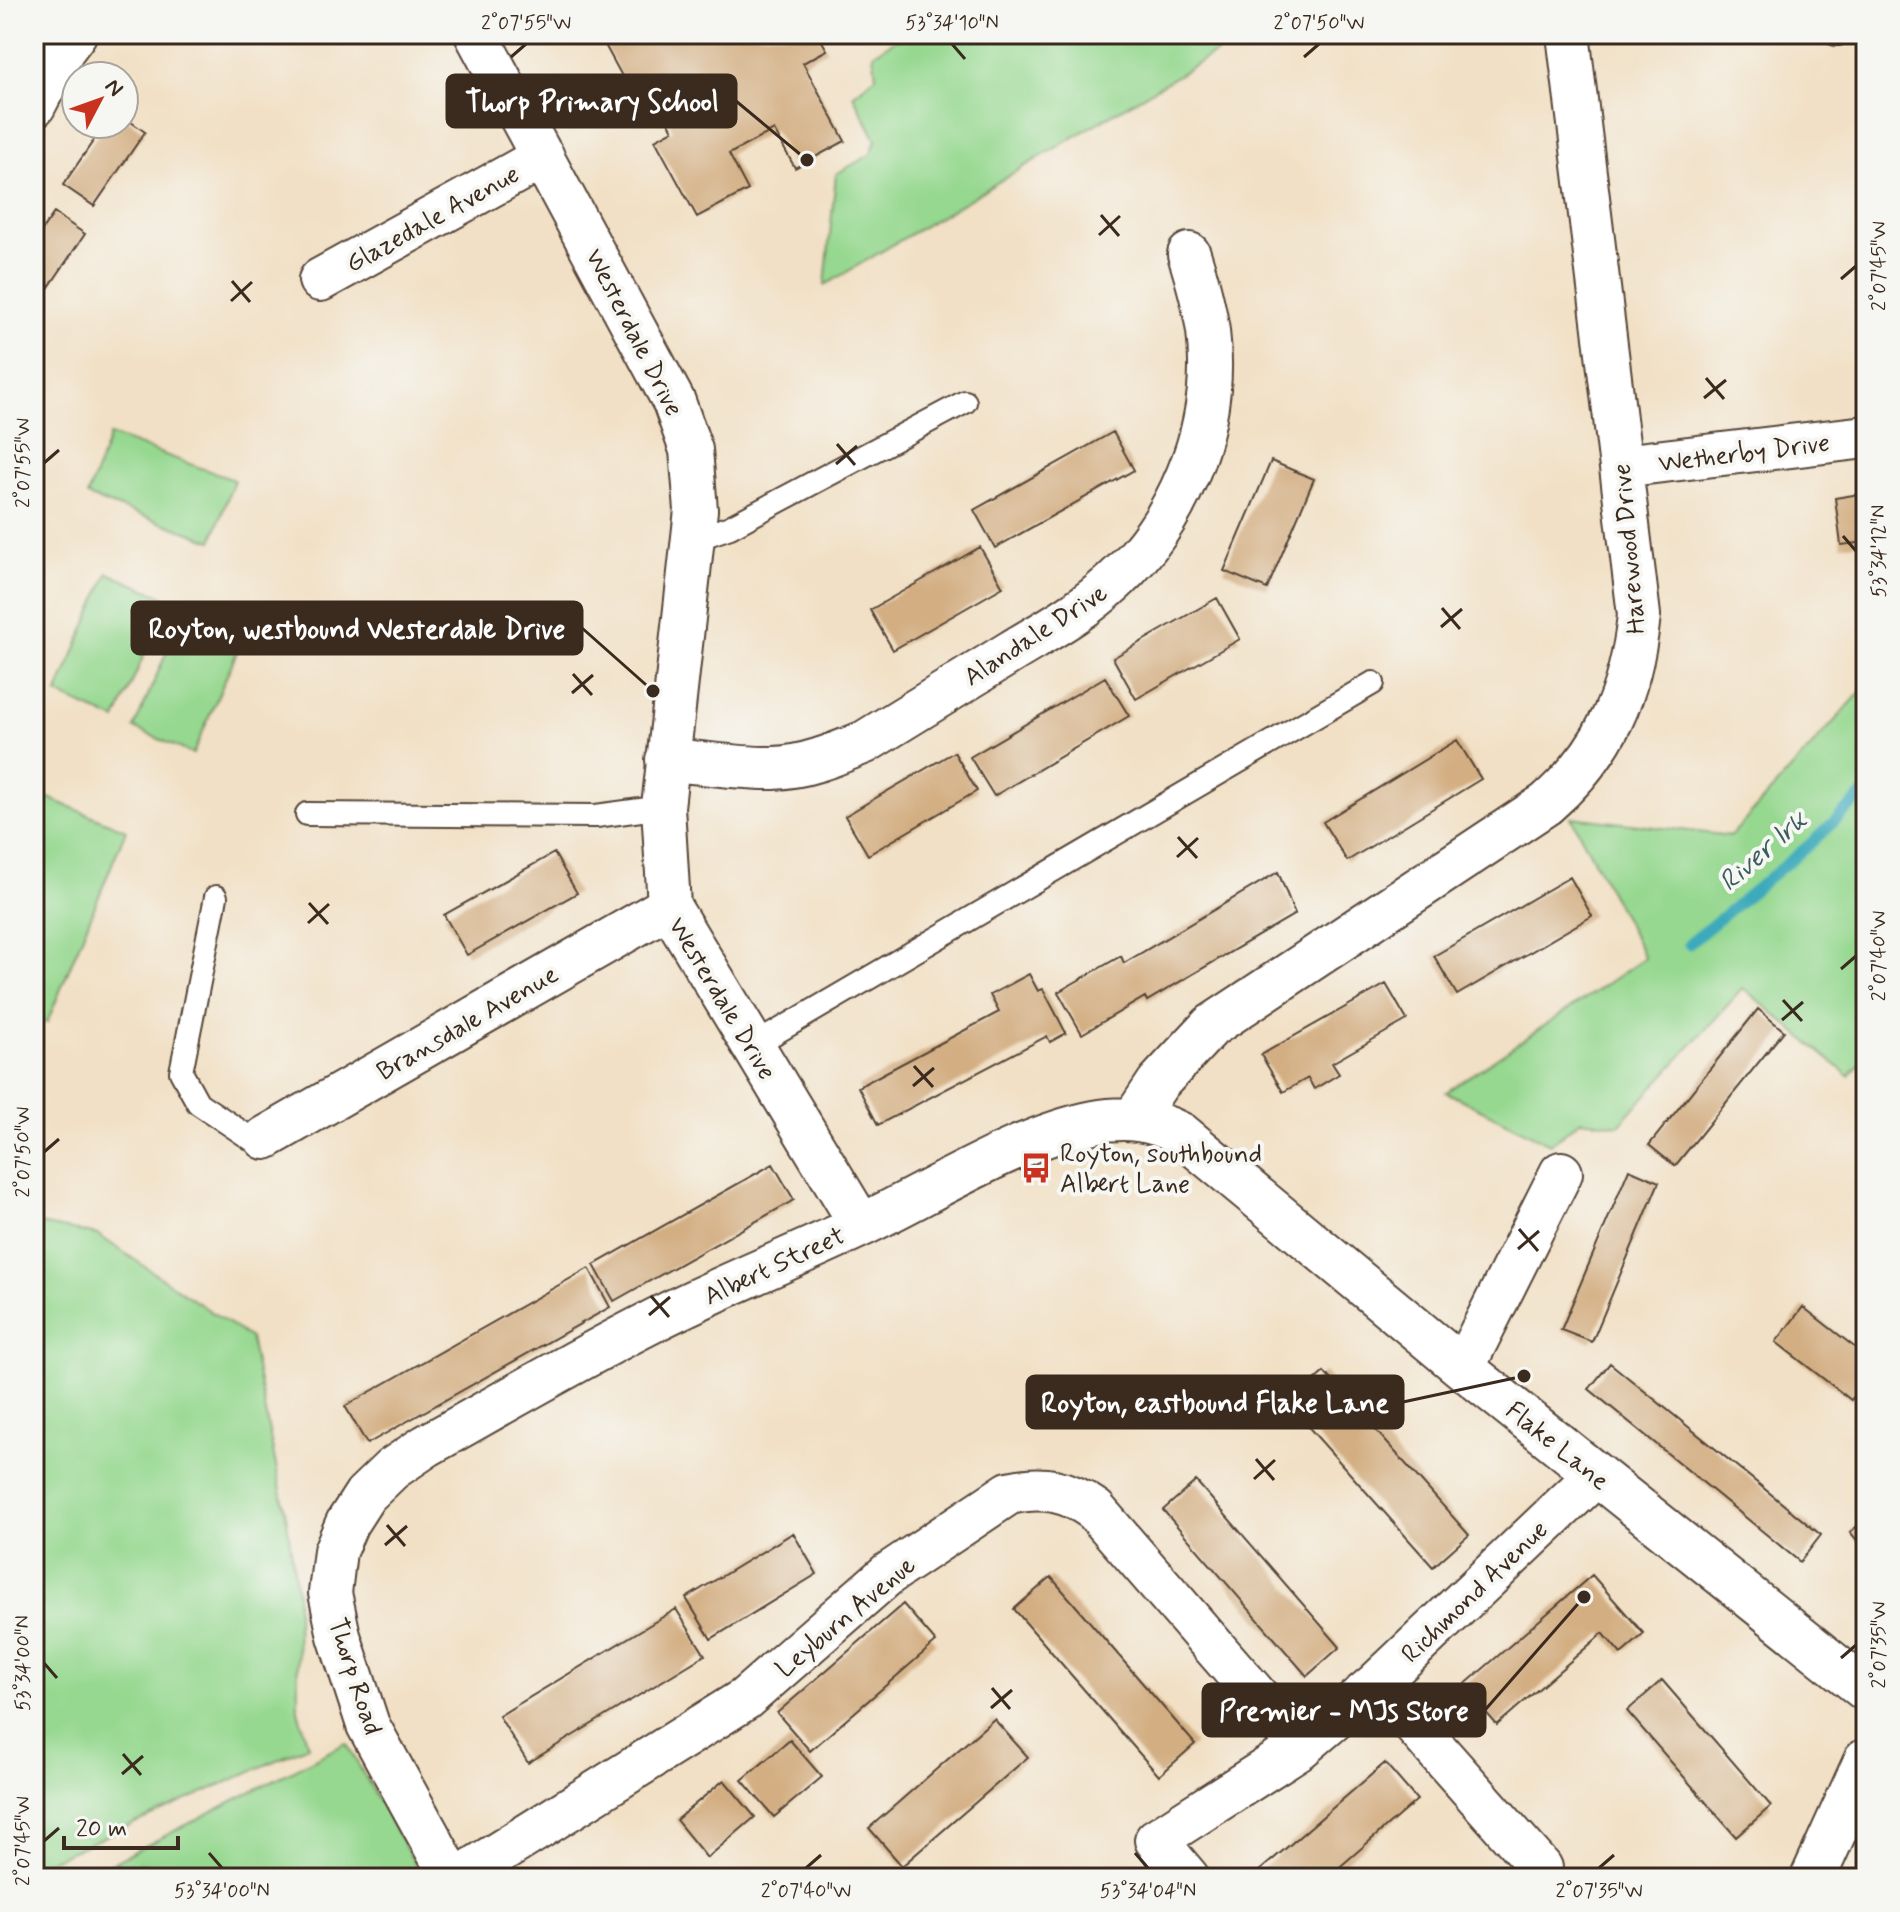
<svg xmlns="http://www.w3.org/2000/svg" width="1900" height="1912" font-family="Mynerve,sans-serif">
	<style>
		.grass { fill: #96d890; stroke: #688157; stroke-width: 2 }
		.forest { fill: url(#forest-firs); stroke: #5a714c; stroke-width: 2 }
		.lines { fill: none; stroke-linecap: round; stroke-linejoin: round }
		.stream { stroke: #3caabb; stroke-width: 11 }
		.building { fill: #d3ae82 }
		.service-casing { stroke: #564537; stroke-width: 26 }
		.minor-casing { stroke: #564537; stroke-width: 46 }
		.tertiary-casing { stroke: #564537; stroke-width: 48 }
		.service { stroke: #fff; stroke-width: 22 }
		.minor { stroke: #fff; stroke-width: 42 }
		.tertiary { stroke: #fff; stroke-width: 44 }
		.ticks { fill: none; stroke: #3b2a1e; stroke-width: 3 }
		.labels { text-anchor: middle; stroke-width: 8; stroke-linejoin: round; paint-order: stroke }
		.street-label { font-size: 26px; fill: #3b2a1e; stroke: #f6f6f2 }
		.poi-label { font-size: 26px; fill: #3b2a1e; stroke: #f6f6f2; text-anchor: start }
		.water-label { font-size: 28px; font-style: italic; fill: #3b5d5d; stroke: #f6f6f2 }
		.leader { fill: none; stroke: #3b2a1e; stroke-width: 3 }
		.callout-dot { fill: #3b2a1e; stroke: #f6f6f2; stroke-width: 3 }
		.callout { fill: #3b2a1e; stroke: #3b2a1e; stroke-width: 3 }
		.callout-label { font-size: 28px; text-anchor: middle; font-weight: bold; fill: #fff }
		.neatline { fill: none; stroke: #3b2a1e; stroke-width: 3 }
		.ticks-label { font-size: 20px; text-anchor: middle; fill: #3b2a1e }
	</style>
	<defs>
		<pattern id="forest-firs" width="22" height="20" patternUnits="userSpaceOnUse" patternTransform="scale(2)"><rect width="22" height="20" fill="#78b87a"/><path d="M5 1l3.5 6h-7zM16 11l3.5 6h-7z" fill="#649663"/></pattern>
	</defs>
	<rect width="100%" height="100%" fill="#f6f6f2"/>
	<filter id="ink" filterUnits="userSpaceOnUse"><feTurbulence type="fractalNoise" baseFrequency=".0125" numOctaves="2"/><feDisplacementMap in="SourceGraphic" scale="16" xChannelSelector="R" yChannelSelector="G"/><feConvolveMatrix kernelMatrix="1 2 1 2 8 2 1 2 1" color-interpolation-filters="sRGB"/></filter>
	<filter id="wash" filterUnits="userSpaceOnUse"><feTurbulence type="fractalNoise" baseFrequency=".006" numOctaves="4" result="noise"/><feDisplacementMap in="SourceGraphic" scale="32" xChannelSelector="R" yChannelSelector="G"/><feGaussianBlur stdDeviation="1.8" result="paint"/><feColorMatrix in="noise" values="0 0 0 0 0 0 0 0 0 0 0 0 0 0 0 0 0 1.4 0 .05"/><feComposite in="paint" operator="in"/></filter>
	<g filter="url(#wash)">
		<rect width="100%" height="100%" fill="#f1e0c5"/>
		<path class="grass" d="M905 34H1247L825 285 836 174 871 154 876 140 853 95 876 76 873 54Z
			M110 435 234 480 212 541 87 496Z
			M108 573 168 599 116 720 57 694Z
			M186 607 245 633 193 754 134 728Z
			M1866 686V1057L1849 1076 1743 988 1619 1125 1581 1120 1550 1144 1446 1092 1645 958 1571 817 1731 836Z
			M34 792 126 830 47 1023 34 1018Z
			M34 1223 98 1235 250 1338 287 1520 297 1593 298 1710 308 1746 34 1868Z
			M346 1743 423 1878H171L158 1865 112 1863Z"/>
		<path class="forest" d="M112 1863 158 1865 171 1878H84Z"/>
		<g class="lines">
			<path class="stream" d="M1689 944 1809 845 1866 792"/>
		</g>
		<g id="blocks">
			<path class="building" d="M599 34H818L827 50 803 63 845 141 795 168 774 130 729 154 748 190 697 217 655 140 673 130 658 102 641 111Z
				M124 117 145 132 94 206 63 185 105 124H124Z
				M54 213 85 234 34 309V242Z
				M1113 432 1134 470 995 548 974 510Z
				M1271 461 1314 479 1267 589 1224 571Z
				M1866 493V542L1841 545 1835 498Z
				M980 547 1003 587 893 650 870 610Z
				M1217 598 1240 639 1136 699 1113 658Z
				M1105 677 1129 716 994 796 970 757Z
				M1457 740 1481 779 1347 861 1323 822Z
				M954 752 977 791 868 855 845 816Z
				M554 853 577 893 467 955 444 915Z
				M1278 872 1295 914 1147 1001 1145 997 1082 1034 1058 992 1121 956 1124 963Z
				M1570 877 1592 916 1457 995 1434 956Z
				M1029 974 1038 991 1043 989 1066 1033 1050 1042 1047 1036 878 1125 858 1087 999 1012 990 995Z
				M1386 984 1407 1020 1332 1063 1339 1074 1314 1089 1308 1078 1283 1092 1261 1055Z
				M1758 1009 1784 1031 1675 1166 1649 1145Z
				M773 1164 794 1200 614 1301 594 1265Z
				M1629 1169 1659 1182 1592 1342 1561 1330Z
				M589 1268 610 1307 367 1444 345 1406Z
				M1803 1307 1866 1356V1381L1851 1400 1776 1342Z
				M1610 1363 1821 1535 1800 1562 1589 1389Z
				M1324 1372 1469 1535 1433 1567 1288 1404Z
				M1196 1481 1340 1647 1307 1676 1163 1510Z
				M1866 1519V1551L1850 1532Z
				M793 1533 817 1574 711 1639 686 1598Z
				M1592 1575 1644 1634 1621 1654 1603 1633 1497 1725 1463 1686Z
				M1051 1577 1195 1744 1159 1776 1014 1609Z
				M903 1604 936 1642 810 1751 777 1713Z
				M676 1609 705 1655 528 1763 499 1716Z
				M1662 1680 1771 1806 1736 1837 1627 1711Z
				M994 1719 1028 1757 902 1866 869 1828Z
				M790 1740 822 1777 774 1817 742 1780Z
				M1385 1763 1417 1800 1327 1878H1261L1257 1873Z
				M724 1780 755 1817 707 1858 676 1820Z"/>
		</g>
	</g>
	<g filter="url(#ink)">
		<use href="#blocks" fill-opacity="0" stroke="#564537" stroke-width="2"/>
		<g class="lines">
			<g class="service-casing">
				<path id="service" d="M1836 34H1838
					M693 540 730 527 965 402
					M307 814 596 816 663 807
					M216 897 181 1072 198 1103 256 1142 265 1138
					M751 1047 1373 683"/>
			</g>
			<g class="minor-casing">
				<path id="minor" d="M476 34 674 402 691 450 696 510 663 807 669 906 861 1225
					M34 106 63 50 75 34
					M320 280 543 157
					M1621 466 1866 437
					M667 760C702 762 739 769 774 768 806 767 836 754 865 742 913 712 962 682 1011 652 1042 633 1074 616 1102 592 1177 530 1220 428 1208 331 1204 304 1197 279 1189 254
					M1134 1119 1158 1083 1211 1026 1546 804C1606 752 1631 693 1639 615L1568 34
					M265 1138 669 906
					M1463 1368 1561 1173
					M1377 1683 1541 1868
					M452 1878 368 1725 339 1636 330 1593 335 1551 347 1523 365 1495 392 1469 426 1446C501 1404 576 1360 653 1321 721 1286 793 1258 862 1225 933 1191 1018 1137 1094 1122 1126 1116 1152 1119 1181 1134L1463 1368 1866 1690
					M459 1878 745 1699 888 1574 1009 1493C1043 1485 1067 1490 1095 1510L1301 1747
					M1188 1878 1156 1840 1301 1747 1377 1683 1596 1475"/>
			</g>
			<g class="tertiary-casing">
				<path id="tertiary" d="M1813 1878 1866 1761"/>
			</g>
			<use href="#service" class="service"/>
			<use href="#minor" class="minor"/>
			<use href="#tertiary" class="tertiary"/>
		</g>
	</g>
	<path class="ticks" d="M952 44 965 59M511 57 526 44M1304 57 1319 44M1101 215 1119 236M1099 235 1120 216M1841 279 1856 266M232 281 250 302M231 301 252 282M1706 378 1724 399M1704 398 1726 380M837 444 855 465M44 463 59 450M836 464 857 446M1843 536 1856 551M1442 608 1460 629M1441 627 1462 609M573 674 592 695M572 693 593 675M1178 837 1197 858M1177 857 1198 838M309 903 328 924M308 923 329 904M1841 969 1856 956M1783 1000 1802 1021M1782 1020 1803 1002M914 1066 933 1087M913 1086 934 1068M44 1152 59 1139M1519 1229 1538 1251M1518 1249 1539 1231M651 1296 669 1317M649 1315 670 1297M1256 1459 1274 1480M1254 1479 1275 1460M387 1525 405 1546M385 1545 407 1526M1841 1658 1856 1645M44 1663 57 1678M992 1688 1010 1709M991 1708 1012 1690M123 1754 141 1775M122 1774 143 1756M44 1841 59 1828M209 1853 222 1868M1135 1853 1148 1868M806 1868 821 1855M1599 1868 1614 1855"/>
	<defs>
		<g id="bus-bare" transform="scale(2.4)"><path d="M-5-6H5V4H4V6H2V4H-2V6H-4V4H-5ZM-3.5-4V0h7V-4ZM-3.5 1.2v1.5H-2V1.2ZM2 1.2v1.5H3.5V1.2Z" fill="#c8321e" stroke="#f6f6f2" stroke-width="2.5" paint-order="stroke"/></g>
	</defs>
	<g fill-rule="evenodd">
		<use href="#bus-bare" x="1036" y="1168"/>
	</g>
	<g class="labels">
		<g class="street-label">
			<text transform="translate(432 218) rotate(-29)" y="9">Glazedale Avenue</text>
			<text transform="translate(635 332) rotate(63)" y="9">Westerdale Drive</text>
			<text transform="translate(1744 452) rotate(-7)" y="9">Wetherby Drive</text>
			<text transform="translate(1628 549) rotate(-95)" y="9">Harewood Drive</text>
			<text transform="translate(1035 634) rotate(-33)" y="9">Alandale Drive</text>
			<text transform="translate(723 998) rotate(59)" y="9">Westerdale Drive</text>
			<text transform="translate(467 1022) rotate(-30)" y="9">Bransdale Avenue</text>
			<text transform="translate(774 1265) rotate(-25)" y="9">Albert Street</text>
			<text transform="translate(1558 1445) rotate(39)" y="9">Flake Lane</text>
			<text transform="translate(1474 1591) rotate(-44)" y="9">Richmond Avenue</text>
			<text transform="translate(845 1616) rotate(-40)" y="9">Leyburn Avenue</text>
			<text transform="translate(356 1676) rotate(72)" y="9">Thorp Road</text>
		</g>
		<g class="poi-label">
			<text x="1060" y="1162">Royton, southbound<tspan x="1060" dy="30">Albert Lane</tspan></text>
		</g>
		<g class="water-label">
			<text transform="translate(1762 850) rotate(-41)" y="10">River Irk</text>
		</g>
	</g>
	<path class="leader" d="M807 160L736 101M653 691L582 628M1524 1376L1403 1402M1584 1597L1485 1710"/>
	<g class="callout-dot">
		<circle cx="807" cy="160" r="8"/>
		<circle cx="653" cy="691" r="8"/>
		<circle cx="1524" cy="1376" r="8"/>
		<circle cx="1584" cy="1597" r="8"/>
	</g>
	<g class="callout">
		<rect x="447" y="75" width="289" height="52" rx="8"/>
		<rect x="132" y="602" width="450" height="52" rx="8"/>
		<rect x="1027" y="1376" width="376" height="52" rx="8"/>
		<rect x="1203" y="1684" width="282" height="52" rx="8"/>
	</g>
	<g class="callout-label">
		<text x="592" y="111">Thorp Primary School</text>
		<text x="357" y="638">Royton, westbound Westerdale Drive</text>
		<text x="1215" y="1412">Royton, eastbound Flake Lane</text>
		<text x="1344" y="1720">Premier - MJs Store</text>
	</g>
	<rect width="1900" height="1912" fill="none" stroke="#f6f6f2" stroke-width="88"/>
	<g transform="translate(100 100) rotate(49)"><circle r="38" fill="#f6f6f2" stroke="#aba49d" stroke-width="2"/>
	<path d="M0-6L14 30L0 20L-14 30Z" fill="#c8321e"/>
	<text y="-12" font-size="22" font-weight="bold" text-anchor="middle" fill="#3b2a1e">N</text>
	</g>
	<path d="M64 1836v12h114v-12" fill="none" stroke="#3b2a1e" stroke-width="4"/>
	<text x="76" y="1836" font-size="24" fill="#3b2a1e" stroke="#f6f6f2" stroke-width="6" paint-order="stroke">20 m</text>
	<rect x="44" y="44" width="1812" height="1824" class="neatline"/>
	<g class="ticks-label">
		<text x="526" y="29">2°07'55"W</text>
		<text x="952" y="29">53°34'10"N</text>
		<text x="1319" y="29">2°07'50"W</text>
		<text transform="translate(1878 266) rotate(-90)" y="7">2°07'45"W</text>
		<text transform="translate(22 463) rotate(-90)" y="7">2°07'55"W</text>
		<text transform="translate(1878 551) rotate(-90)" y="7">53°34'12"N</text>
		<text transform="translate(1878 956) rotate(-90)" y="7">2°07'40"W</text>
		<text transform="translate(22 1152) rotate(-90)" y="7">2°07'50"W</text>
		<text transform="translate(1878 1645) rotate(-90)" y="7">2°07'35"W</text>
		<text transform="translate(22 1663) rotate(-90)" y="7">53°34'00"N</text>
		<text transform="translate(22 1841) rotate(-90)" y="7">2°07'45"W</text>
		<text x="222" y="1897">53°34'00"N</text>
		<text x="806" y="1897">2°07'40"W</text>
		<text x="1148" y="1897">53°34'04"N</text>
		<text x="1599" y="1897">2°07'35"W</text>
	</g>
</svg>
